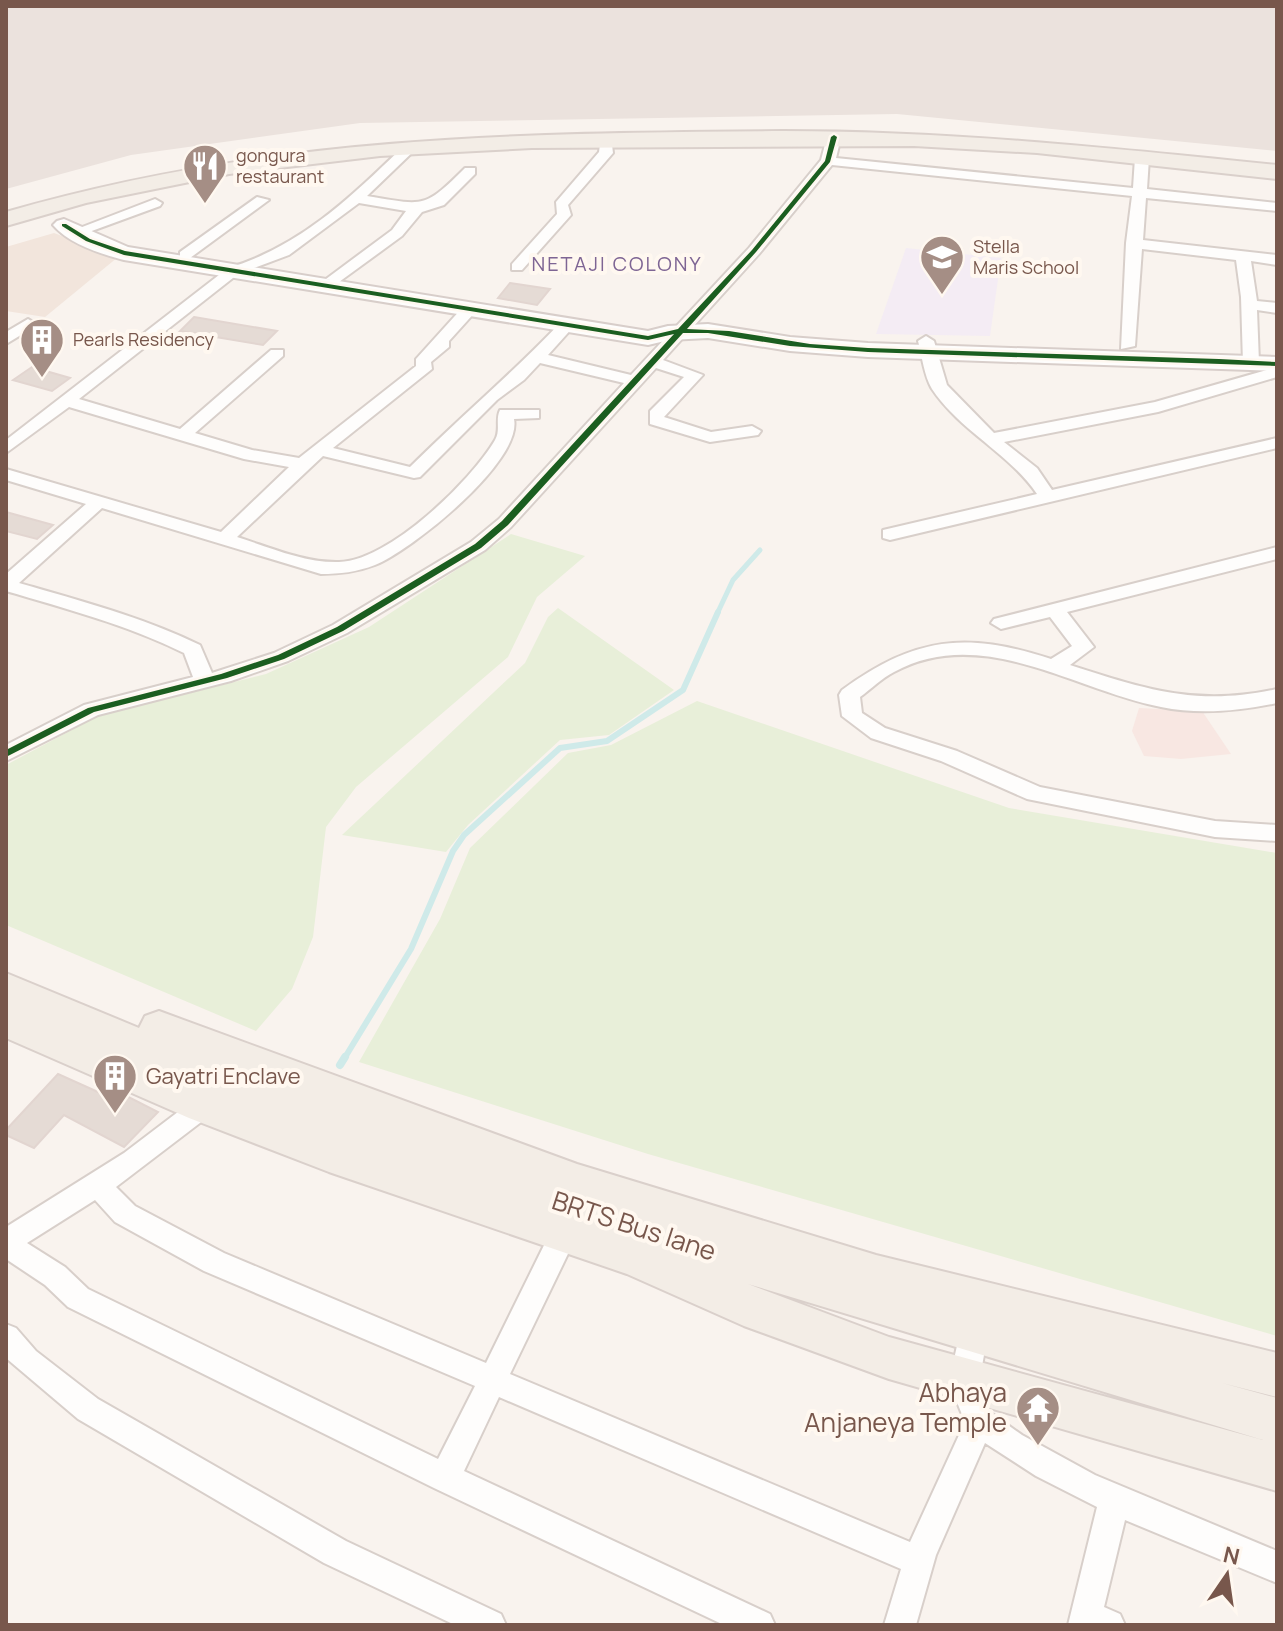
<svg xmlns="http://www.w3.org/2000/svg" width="1283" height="1631" font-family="Manrope,sans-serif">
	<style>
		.residential { fill: #f2e5dc }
		.commercial { fill: #f8e7e2 }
		.industrial { fill: #ebe2dd }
		.education { fill: #f4ecf4 }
		.green { fill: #e8efd9 }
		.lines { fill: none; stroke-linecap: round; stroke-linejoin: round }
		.stream-far2 { stroke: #cfeae9; stroke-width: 5 }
		.stream-far1 { stroke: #cfeae9; stroke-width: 6 }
		.stream { stroke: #cfeae9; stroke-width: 8 }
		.building { fill: #e5dbd5; stroke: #e2d5d0; stroke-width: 2 }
		.street-casing { stroke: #d8cfca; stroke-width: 4 }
		.secondary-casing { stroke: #d8ceca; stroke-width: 4 }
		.primary-casing { stroke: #dad0cb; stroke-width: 4 }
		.street { fill: #fefdfc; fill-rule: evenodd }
		.secondary { fill: #fefdfc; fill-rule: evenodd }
		.primary { fill: #f3ede6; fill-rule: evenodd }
		.cycleway-casing { stroke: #fff8f0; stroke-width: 5 }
		.cycleway { fill: #1b5e20; fill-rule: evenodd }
		.labels { text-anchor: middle; stroke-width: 8; stroke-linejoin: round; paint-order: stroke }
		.far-poi-label { font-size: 18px; fill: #78574c; stroke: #fff8f0; text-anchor: start }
		.far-neighbourhood-label { font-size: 20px; letter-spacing: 2px; fill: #7e6594; stroke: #fff8f0 }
		.poi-label { font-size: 22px; fill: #78574c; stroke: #fff8f0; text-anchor: start }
		.near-street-label { font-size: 26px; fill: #78574c; stroke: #fff8f0 }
		.near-poi-label { font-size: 26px; fill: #78574c; stroke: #fff8f0; text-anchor: end }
	</style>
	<rect width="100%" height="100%" fill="#f9f3ee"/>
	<path class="residential" d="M54 233 118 257 45 317 6 311V247Z"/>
	<path class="commercial" d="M1139 708 1202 711 1231 754 1181 759 1144 756 1132 731Z"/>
	<path class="industrial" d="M6 6H1277V151L897 114 360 123 131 155 6 189Z"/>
	<path class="education" d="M906 248 1001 258 990 336 876 334Z"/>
	<path class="green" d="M511 534 585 556 537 597 508 657 356 787 326 827 313 937 292 989 256 1031 6 925V765L98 716 266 674 369 627Z
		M558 608 674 690 609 735 560 740 468 825 446 852 342 835 525 663 548 617Z
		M697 701 1009 808 1277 853V1336L648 1154 359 1062 440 919 470 848 568 753 611 745Z"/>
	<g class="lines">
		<path class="stream-far2" d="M717 614 733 580 760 550"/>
		<path class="stream-far1" d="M344 1059 411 949 453 851 464 835 560 748 607 741 683 690 718 612"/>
		<path class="stream" d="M340 1065 345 1057"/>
	</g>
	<path class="building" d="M510 283 550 289 537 305 498 298Z
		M194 317 277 331 263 345 180 331Z
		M32 367 70 378 52 391 13 380Z
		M6 512 53 525 37 539 6 531Z
		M58 1074 98 1092 105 1085 158 1112 124 1147 64 1115 34 1148 6 1135V1130Z"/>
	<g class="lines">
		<g class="street-casing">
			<path id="street" d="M834 133 841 137 836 158 1133 188 1135 158 1142 154 1149 158 1147 189 1277 203V211L1146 198 1143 240 1277 255V265L1251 261 1257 301 1277 303V313L1257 310 1259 363 1251 368 1243 363 1241 297 1236 260 1142 249 1135 346 1121 349 1126 243 1132 196 832 165 759 254 663 360 703 375 664 417 711 432 752 426 761 431 758 435 710 442 650 424V411L684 377 656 368 511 527 485 550 347 633 288 661 231 681 98 715 6 761V745L84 705 193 677 184 653C127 625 67 609 6 591V574L86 504 6 480V469L221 532 289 467 244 459 69 407 6 453V440L228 268C302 246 353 195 407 143L419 146 367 196C424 205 423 210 465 168H475V174L444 205 422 212 402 236 339 282 326 279 392 230 406 211 359 203 289 255 238 274 79 399 180 429 271 350H283V356L195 433 252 450 299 458 416 366V359L463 307H475L477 310 449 341V347L431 362 432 369 333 448 410 467C460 417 513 373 561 322L575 325 548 355 631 375 749 248 821 160 827 137ZM540 363 624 383 499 519 471 542 333 625 274 653 212 673 200 645C142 617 81 601 19 583L102 508 321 574C340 574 357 572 375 565 412 550 523 461 514 419L539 418V410H500C495 420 501 430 495 440 471 481 389 561 339 562 305 563 269 547 237 537L323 456 414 478 420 477 497 400 524 380Z
				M601 137H611L613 153 568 205 571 215 522 270H512V264L557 214 556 202 599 152Z
				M257 197 269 200 190 258H180V252Z
				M155 199 162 203 160 206 89 232 77 229Z
				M28 319 36 324 34 327 6 344V332Z
				M926 336 934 341 947 385 994 433 1155 402 1277 367V377L1158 412 1004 442 1037 468 1052 490 1277 438V448L890 540 883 538V530L1037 494C1009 453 960 431 932 389 924 376 922 356 918 341Z
				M1277 547V559L1067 612 1094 647 1070 665C1145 689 1197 707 1277 689V703C1239 711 1199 715 1161 707 1074 690 982 624 894 672 882 678 871 689 860 697L862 713 885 728 957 751 1040 787 1215 821 1277 825V841L1215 837 1027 799 941 761 871 738 842 716 839 695 842 690C915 637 965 631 1051 659L1072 646 1050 617 1001 629 991 623 994 619Z
				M204 1096 213 1099 217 1106 213 1113 116 1187 135 1206 224 1253 486 1363 554 1225 564 1221 574 1225 578 1233 510 1374 910 1542 965 1422 949 1382 962 1323 966 1314 976 1310 986 1314 990 1323 979 1382 991 1413 1022 1435 1095 1475 1277 1551V1583L1125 1520 1104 1607 1120 1614 1125 1625H1068L1097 1507 1036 1476 985 1443 936 1555 916 1625H884L901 1569 499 1397 464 1471 770 1614 775 1625H724L434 1488 68 1307 45 1285 6 1259V1227L124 1153 195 1099ZM95 1200 115 1222 204 1271 475 1386 438 1459 88 1289 65 1267 27 1243Z
				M6 1324 16 1328 36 1351 98 1399 346 1541 501 1614 506 1625H455L324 1563 78 1419 6 1358Z"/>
		</g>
		<g class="secondary-casing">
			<path id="secondary" d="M64 219 128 247 648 331 668 326 708 324 790 337 868 343 1277 357V371L868 357 790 351 708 338 669 340 648 345 124 260C101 254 69 244 53 225L57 221Z"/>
		</g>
		<g class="primary-casing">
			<path id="primary" d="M783 131C949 131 1112 148 1277 165V179L1037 153 914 146 532 148 380 156 229 174 86 203 6 226V212C268 136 513 133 783 131Z
				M6 973 139 1028 145 1016 159 1011 577 1164 876 1255 1277 1353V1397L1222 1383 1277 1398V1491L889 1379 744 1326 627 1274 329 1172 189 1118 6 1038V1005L11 1007 6 1005ZM748 1284 1263 1440 889 1337Z"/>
		</g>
		<use href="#street" class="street"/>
		<use href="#secondary" class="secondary"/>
		<use href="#primary" class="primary"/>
		<g class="cycleway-casing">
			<path id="cycleway" d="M834 135 837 137 830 162 756 252 687 329 729 331 810 344 868 348 1219 359 1277 362V366L868 352 790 346 708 333H683L508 525 481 548 343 631 284 659 227 678 94 712 6 757V750L88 708 221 674 278 655 337 627 475 544 502 521 674 334 648 340 124 255 86 241 62 226V224H66L90 239 125 251 648 336 678 329 752 250 825 161 831 137Z"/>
		</g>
		<use href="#cycleway" class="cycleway"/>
	</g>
	<defs>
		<g id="restaurant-pin" transform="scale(2.3)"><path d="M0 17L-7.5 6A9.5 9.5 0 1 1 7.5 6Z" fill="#a58e85" stroke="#fff8f0"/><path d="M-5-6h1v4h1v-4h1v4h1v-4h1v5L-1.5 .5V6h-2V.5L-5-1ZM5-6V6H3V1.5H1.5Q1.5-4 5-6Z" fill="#fff"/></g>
		<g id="school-pin" transform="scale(2.3)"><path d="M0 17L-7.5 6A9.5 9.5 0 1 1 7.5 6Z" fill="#a58e85" stroke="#fff8f0"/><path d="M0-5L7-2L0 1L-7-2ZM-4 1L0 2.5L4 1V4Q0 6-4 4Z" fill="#fff"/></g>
		<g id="building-pin" transform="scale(2.3)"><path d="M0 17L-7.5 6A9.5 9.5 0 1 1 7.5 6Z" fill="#a58e85" stroke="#fff8f0"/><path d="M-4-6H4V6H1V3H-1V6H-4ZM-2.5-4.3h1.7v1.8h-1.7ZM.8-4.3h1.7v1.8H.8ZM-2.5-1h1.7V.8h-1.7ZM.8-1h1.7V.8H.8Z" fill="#fff"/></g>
		<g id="temple-pin" transform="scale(2.3)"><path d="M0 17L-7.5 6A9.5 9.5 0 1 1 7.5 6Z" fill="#a58e85" stroke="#fff8f0"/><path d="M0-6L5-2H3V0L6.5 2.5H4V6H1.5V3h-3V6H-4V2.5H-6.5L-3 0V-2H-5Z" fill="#fff"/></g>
	</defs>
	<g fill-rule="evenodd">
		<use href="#restaurant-pin" x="205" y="166"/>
		<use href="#school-pin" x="942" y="257"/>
		<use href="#building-pin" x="42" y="340"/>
		<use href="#building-pin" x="115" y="1076"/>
		<use href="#temple-pin" x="1038" y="1408"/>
	</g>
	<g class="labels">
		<g class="far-poi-label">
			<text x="236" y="162">gongura<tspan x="236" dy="21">restaurant</tspan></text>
			<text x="973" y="253">Stella<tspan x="973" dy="21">Maris School</tspan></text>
			<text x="73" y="346">Pearls Residency</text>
		</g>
		<g class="far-neighbourhood-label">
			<text x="617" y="271">NETAJI COLONY</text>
		</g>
		<g class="poi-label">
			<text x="146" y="1084">Gayatri Enclave</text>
		</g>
		<g class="near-street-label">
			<text transform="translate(634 1226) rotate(18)" y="9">BRTS Bus lane</text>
		</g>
		<g class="near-poi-label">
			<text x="1007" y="1402">Abhaya<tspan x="1007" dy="30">Anjaneya Temple</tspan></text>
		</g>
	</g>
	<rect width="1283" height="1631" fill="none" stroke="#78574c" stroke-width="16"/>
	<g transform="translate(1227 1575) rotate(13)" stroke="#fff8f0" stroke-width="6" paint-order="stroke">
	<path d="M0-6L14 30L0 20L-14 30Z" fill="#78574c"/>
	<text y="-12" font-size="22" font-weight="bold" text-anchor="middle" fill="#78574c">N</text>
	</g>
</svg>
